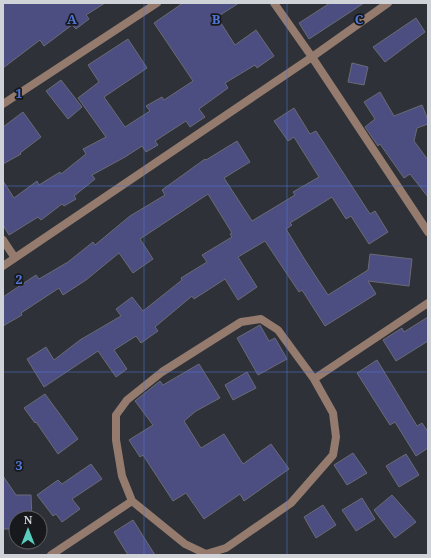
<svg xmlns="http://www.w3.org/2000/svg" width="431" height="558" font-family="'Noto Serif',serif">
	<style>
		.building { fill: #4c4e81; stroke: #6a6b74 }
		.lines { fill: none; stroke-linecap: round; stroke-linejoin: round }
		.minor { stroke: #947b6d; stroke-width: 8 }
		.grid { fill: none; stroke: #5276d7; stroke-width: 1; stroke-opacity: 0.55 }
		.grid-label { font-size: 13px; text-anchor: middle; font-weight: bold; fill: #5276d7; stroke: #17191c; stroke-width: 3.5; stroke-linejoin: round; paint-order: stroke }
	</style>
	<rect width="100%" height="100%" fill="#2e3138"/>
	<path class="building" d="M3 3H105L86 15 89 19 76 29 72 25 44 46 40 40 3 68Z
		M183 3H239L217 17 235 45 256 30 274 56 257 68 255 65 225 83 228 88 199 109 205 117 190 127 186 121 155 141 158 145 146 152 142 146 125 157 92 175 95 179 74 196 76 199 64 206 62 204 41 220 38 217 9 235 3 225V181L14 198 37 181 39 185 60 172 61 174 86 154 83 149 106 137 78 98 99 82 88 65 128 39 147 68 104 97 125 127 150 111 146 106 162 97 164 100 193 81 154 23Z
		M330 3H364L309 39 299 23Z
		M416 18 425 32 385 62 373 47Z
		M352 63 368 67 364 85 348 82Z
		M61 80 82 107 68 119 46 91Z
		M380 92 394 116 422 105 428 120V124L417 128 414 141 428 160V197L410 174 404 178 380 144 378 146 365 127 375 119 364 102Z
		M294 108 310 134 316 131 370 214 375 211 388 232 369 244 351 216 346 219 332 197 290 223 292 225 286 229 305 260 328 295 368 270 370 254 412 259 409 286 368 281 376 294 325 326 302 290 299 292 265 241 238 257 257 287 238 300 225 279 194 299 192 296 155 327 158 331 141 343 136 336 114 350 127 369 116 377 98 351 44 387 27 359 46 347 54 360 80 340 121 316 116 309 132 297 143 311 182 280 181 278 207 262 202 255 232 237 230 234 232 233 208 194 140 239 153 259 133 273 119 253 86 280 63 295 59 288 21 313 22 315 3 326V297L36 275 39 279 68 262 93 242 95 245 130 216 165 195 162 190 205 159 206 160 237 141 250 162 224 178 252 221 295 195 293 192 319 177 294 137 288 141 274 121Z
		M23 112 41 137 20 153 21 154 3 164V127Z
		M428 317V341L396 361 383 340 402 328 404 332Z
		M260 325 269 341 275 338 287 359 258 375 237 338Z
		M377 360 417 426 422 423 428 432V448L416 456 395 422 390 425 357 373Z
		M199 364 220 398 196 411 184 421 201 448 224 434 243 464 271 444 289 469 244 501 240 494 204 519 186 493 173 501 143 455 140 457 129 440 153 425 135 401 160 381 163 385Z
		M247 372 256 388 233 400 225 385Z
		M45 394 78 439 58 454 36 422 35 423 24 408Z
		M353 453 367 473 347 485 334 465Z
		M406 454 419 475 399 487 386 466Z
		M91 464 102 479 72 499 80 509 62 522 56 514 53 516 37 495 58 480 62 484Z
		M3 476 16 495H31L32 518H16V529H3Z
		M392 495 416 522 395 538 374 510Z
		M362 498 375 519 356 531 342 510Z
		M323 505 336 525 316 538 304 517Z
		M133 520 155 555H128L114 532Z"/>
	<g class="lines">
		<path class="minor" d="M274 3 312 57 428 232
			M3 104 157 3
			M3 240 15 258
			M3 266 312 57 388 3
			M261 319 278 330 314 379 333 413 336 437 333 455 291 503 226 548 206 554 185 544 132 501 122 476 116 440V415L127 400 162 372 241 322Z
			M314 379 428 303
			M51 555 132 501"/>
	</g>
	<path class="grid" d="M144 3V555M287 3V555M3 186H428M3 372H428"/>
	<g class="grid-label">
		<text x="72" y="24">A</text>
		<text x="216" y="24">B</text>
		<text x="359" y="24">C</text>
		<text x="19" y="98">1</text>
		<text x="19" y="284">2</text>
		<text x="19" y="470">3</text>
	</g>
	<rect width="431" height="558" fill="none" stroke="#cfd2d6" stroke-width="8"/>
	<g transform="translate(28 530)"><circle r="19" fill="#17191c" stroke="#616366"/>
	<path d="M0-3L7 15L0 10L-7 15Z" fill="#59cebf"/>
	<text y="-6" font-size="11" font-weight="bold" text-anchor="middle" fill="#cfd2d6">N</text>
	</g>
</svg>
